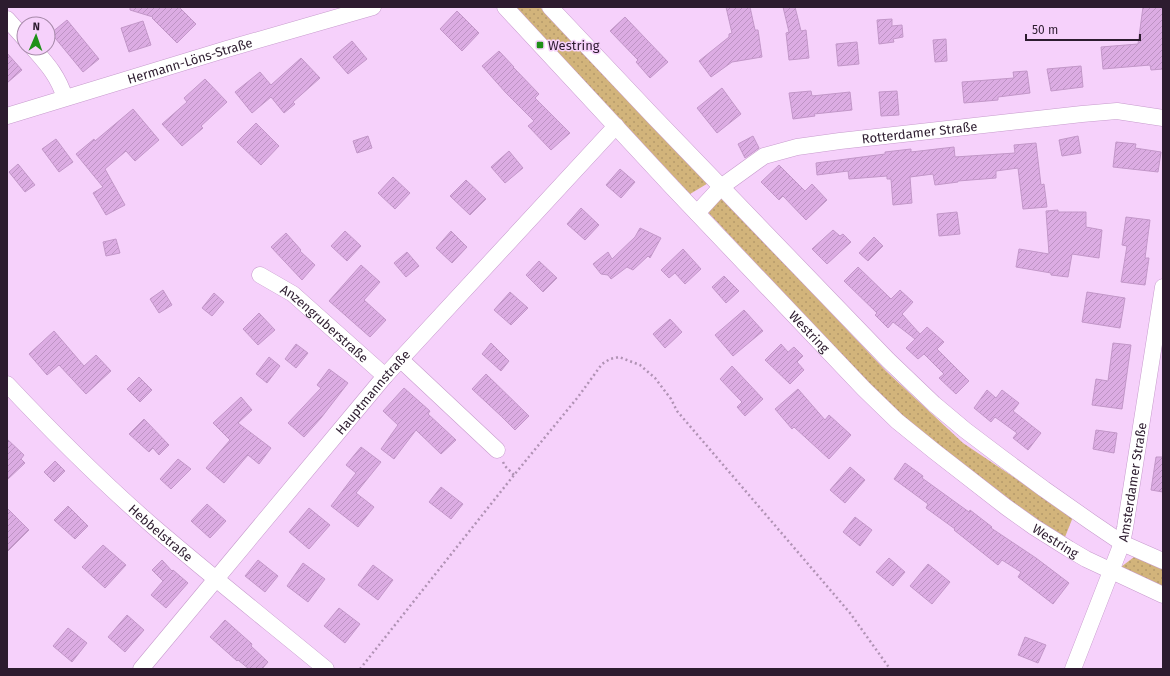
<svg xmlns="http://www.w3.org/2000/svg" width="1170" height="676" font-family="'Fira Sans',sans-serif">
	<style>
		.grass { fill: url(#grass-dots) }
		.building { fill: url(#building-hatch); stroke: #c397c9 }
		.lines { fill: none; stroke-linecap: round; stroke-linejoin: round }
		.minor-casing { stroke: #c79bcd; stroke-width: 17 }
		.path { stroke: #b092b4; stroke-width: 2.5; stroke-dasharray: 2 3; stroke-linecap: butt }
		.minor { stroke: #fff; stroke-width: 16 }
		.poi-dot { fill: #1e9019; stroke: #f6d1fb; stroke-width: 1.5 }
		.labels { text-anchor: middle; stroke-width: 3; stroke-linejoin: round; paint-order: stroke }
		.poi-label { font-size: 13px; fill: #2d1c2f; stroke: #f6d1fb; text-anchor: start }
		.street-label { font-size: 13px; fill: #2d1c2f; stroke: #f6d1fb }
	</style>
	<defs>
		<pattern id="grass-dots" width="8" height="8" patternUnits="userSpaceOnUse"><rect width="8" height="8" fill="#d2b47b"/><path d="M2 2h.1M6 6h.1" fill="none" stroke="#b59a6b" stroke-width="1.8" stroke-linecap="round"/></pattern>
		<pattern id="building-hatch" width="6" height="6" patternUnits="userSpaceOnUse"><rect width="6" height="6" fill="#dcace3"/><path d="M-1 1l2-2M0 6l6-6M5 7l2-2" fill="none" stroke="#bd93c3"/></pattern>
	</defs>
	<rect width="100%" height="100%" fill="#f6d1fb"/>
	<path class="grass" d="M515 7H540L710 182 690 194Z
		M722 197 886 371 963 443 1073 517 1065 537 1044 524 935 447 863 379 707 211Z
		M1134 557 1163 569V587L1121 567Z"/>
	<path class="building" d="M130 7H179L196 24 177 43 152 18 153 17 130 10Z
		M726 7H750L755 30H758L762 57 732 62 711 77 699 61 729 37V34L732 33Z
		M783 7H795L801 31 806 30 809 58 789 60 786 33 789 32Z
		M1143 7H1163V69L1151 70 1150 65 1103 69 1101 47 1138 44Z
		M457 11 479 33 462 51 440 29Z
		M625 17 668 62 650 78 636 62 638 60 610 31Z
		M892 19V26L902 25 903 37 893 39 894 42 879 44 877 20Z
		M67 20 99 59 83 72 51 33Z
		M143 21 151 45 129 52 121 28Z
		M946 39 947 61 935 62 933 40Z
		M352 41 367 59 348 74 333 57Z
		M857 42 859 64 838 66 836 44Z
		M499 51 514 67H513L539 94 535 98 570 133 551 150 528 126 534 121 506 93 482 66Z
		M7 53 22 70 7 83Z
		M301 58 320 78 293 102 295 104 284 113 271 97 252 113 235 92 260 72 271 85Z
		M1081 66 1083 87 1051 91 1047 69Z
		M1027 71 1030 93 998 97V100L964 103 962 82 1014 78 1013 72Z
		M205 79 227 102 201 126 203 128 182 146 162 124 187 102 184 98Z
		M722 88 741 114 717 133 697 108Z
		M811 91 812 96 850 92 852 110 814 114 815 116 793 119 789 93Z
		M897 91 899 115 881 116 879 92Z
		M133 109 159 140 135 161 126 151 105 169 125 205 106 215 93 193 103 187 76 154 94 139 95 141Z
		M256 123 279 146 261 165 237 142Z
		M368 136 372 148 357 153 353 141Z
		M753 136 759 148 745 158 738 144Z
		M1078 136 1081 153 1062 156 1059 140Z
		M56 139 73 162 59 172 42 149Z
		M1116 142 1136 144 1135 148 1161 152 1158 172 1113 167Z
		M1036 143 1041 185 1044 184 1047 207 1023 209 1018 168 996 171V178L958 181V182L935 185 933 174 910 177 912 203 893 205 891 179H887V176L849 179 848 171 817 175 816 163 885 154V152L911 149V152L954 147 955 157 1015 153 1014 145Z
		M509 151 523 168 505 183 491 167Z
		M18 164 35 185 25 192 9 172Z
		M779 165 805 191 812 184 827 200 806 220 783 196 779 200 761 182Z
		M620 169 635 182 621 198 606 185Z
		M393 177 410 193 395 209 378 193Z
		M466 180 486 199 470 215 450 196Z
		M581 208 599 225 585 240 567 224Z
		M1058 210V212H1086V227L1102 230 1099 258 1072 254 1068 277 1051 275V273L1016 267 1019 249 1049 254 1046 211Z
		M957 212 960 234 939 236 937 214Z
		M1126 217 1150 220 1145 258H1149L1145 285 1121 282 1127 246 1122 245Z
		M640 228 661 238 650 258 648 256 633 270 627 267 611 279 608 275 601 274 593 264 608 252 612 259 635 237Z
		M833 230 840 236 843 234 851 242 827 264 812 249Z
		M345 231 361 246 347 261 331 246Z
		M451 231 467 247 452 263 436 248Z
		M286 233 301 250 300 251 315 265 302 280 271 247Z
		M874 237 883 246 868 261 859 253Z
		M116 239 120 253 106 256 103 242Z
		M683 249 701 269 685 284 675 273 669 278 661 270Z
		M407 252 419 266 406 277 394 263Z
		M539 261 557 278 543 292 526 275Z
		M361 265 380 282 364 300 386 320 370 337 329 301Z
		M858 267 891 299 900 290 913 302 902 314 920 334 927 327 944 342 937 349 969 381 956 394 939 378 944 374 924 354 918 359 906 348 915 339 893 322 888 328 875 315 877 313 844 281Z
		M724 276 739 291 726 303 712 287Z
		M163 290 172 305 159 313 150 299Z
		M510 292 528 308 511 325 494 310Z
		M1087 292 1125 298 1120 328 1082 322Z
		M214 293 224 302 212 316 202 308Z
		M744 310 763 331 733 356 715 335Z
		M259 313 275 330 258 345 243 329Z
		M670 319 682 332 665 348 653 334Z
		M54 331 84 366 96 355 111 371 86 394 59 365 47 375 29 354Z
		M491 343 509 361 501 371 482 354Z
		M1113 343 1131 345 1122 409 1092 405 1096 379 1108 381Z
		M296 344 308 353 296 368 285 359Z
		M781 344 788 352 794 347 803 356 797 362 804 370 790 384 765 360Z
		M269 357 280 366 267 383 256 374Z
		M732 366 763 399 745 416 737 407 742 402 720 379Z
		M329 369 348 383 321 418 304 437 288 423 321 388 317 385Z
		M486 374 529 416 515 430 501 416 472 389Z
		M139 377 152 390 140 402 127 389Z
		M404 388 430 411 428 414 456 440 441 454 416 430 394 459 381 449 398 425 383 411Z
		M798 389 825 420 829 415 851 435 829 459 794 427 792 429 775 409Z
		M987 390 996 398 1002 390 1019 403 1013 411 1041 433 1028 450 1013 438 1017 433 995 417 991 422 974 408Z
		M241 397 252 410 238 423 271 448 259 464 248 455 224 483 206 468 230 440 213 423Z
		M144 419 169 445 159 455 153 448 149 452 129 434Z
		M1096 430 1117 433 1114 453 1093 449Z
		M7 439 24 455 21 459 25 463 7 480Z
		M361 447 381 462 356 493 374 507 358 527 331 506 356 473 346 465Z
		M1156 457H1163V492L1151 490Z
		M178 459 191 469 171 489 160 479Z
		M55 461 65 471 54 482 44 472Z
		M905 463 923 476 922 478 969 512 970 510 992 527 991 528 1036 558 1069 583 1053 604 1018 577 1021 572 1002 560 998 565 954 530 955 529 926 508 928 504 894 479Z
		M850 467 865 480 845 503 830 490Z
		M441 487 463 504 451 519 429 502Z
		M207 504 226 521 210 538 191 521Z
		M68 506 88 526 75 539 54 520Z
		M7 508 29 530 7 552Z
		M309 508 330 525 309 549 289 532Z
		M855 517 872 530 860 546 843 532Z
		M103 545 126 565 105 588 82 567Z
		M889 558 905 572 893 586 876 572Z
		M162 560 172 571 173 570 188 583 166 608 151 595 163 581 152 570Z
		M258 560 278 576 265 592 245 576Z
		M303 563 325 579 308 602 287 586Z
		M928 564 950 582 932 604 910 586Z
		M373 565 393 580 378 600 358 585Z
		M339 608 360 624 345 643 324 626Z
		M127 615 144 630 125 652 108 637Z
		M225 620 252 644 251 646 268 662 262 669H249L238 660 237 661 210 637Z
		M68 628 87 643 72 662 53 646Z
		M1025 637 1046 645 1038 663 1018 655Z"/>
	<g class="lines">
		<g class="minor-casing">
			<g id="minor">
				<path id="s1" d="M505 7 672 187 864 389 897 421 934 451 1006 507 1034 527 1069 549 1086 559 1163 595"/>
				<path d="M550 7 652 115 888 360 934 404 965 430 1002 458 1044 489 1091 522 1122 543 1163 561"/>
				<path d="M7 19 24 38"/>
				<path d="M33 48C48 65 58 76 65 98"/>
				<path id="s2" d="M7 116 227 49 373 7"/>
				<path id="s3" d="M697 213 721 187 764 156 797 147 840 141 1082 114 1117 111 1163 118"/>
				<path id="s4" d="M260 275 293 294 385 376"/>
				<path d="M400 359 497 450"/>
				<path id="s5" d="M7 384C54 434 103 483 155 528 211 576 269 622 326 669"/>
				<path id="s6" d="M141 669 385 376 616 126"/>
				<path id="s7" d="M1073 669 1122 543 1125 528 1163 287"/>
			</g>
		</g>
		<path class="path" d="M503 462 505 466 514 475
			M360 669 514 475 578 397 602 364 610 359 619 357 640 365 655 378 671 399 677 411 850 613 890 669"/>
		<use href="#minor" class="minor"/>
	</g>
	<rect class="poi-dot" x="536" y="41" width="8" height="8" rx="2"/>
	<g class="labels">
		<g class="poi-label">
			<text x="548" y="50">Westring</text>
		</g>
		<g class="street-label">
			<text dy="5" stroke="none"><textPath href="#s2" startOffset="191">Hermann-Löns-Straße</textPath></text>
			<text dy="5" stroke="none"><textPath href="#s3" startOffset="246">Rotterdamer Straße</textPath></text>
			<text dy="5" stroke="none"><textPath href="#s4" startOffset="81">Anzengruberstraße</textPath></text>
			<text dy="5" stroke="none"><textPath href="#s1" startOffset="445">Westring</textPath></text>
			<text dy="5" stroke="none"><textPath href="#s6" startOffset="361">Hauptmannstraße</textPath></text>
			<text dy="5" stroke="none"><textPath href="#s7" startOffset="197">Amsterdamer Straße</textPath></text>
			<text dy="5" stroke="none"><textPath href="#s5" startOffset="214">Hebbelstraße</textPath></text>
			<text dy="5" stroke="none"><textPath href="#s1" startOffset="769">Westring</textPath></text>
		</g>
	</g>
	<rect width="1170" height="676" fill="none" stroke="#2d1c2f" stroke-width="16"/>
	<g transform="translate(36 36) rotate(2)"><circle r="19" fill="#f6d1fb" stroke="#a689a9"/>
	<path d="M0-3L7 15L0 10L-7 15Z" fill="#1e9019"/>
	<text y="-6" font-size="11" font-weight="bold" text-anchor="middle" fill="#2d1c2f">N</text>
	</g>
	<path d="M1026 34v6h114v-6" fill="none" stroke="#2d1c2f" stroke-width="2"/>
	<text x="1032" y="34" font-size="12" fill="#2d1c2f" stroke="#f6d1fb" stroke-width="3" paint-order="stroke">50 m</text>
</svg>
